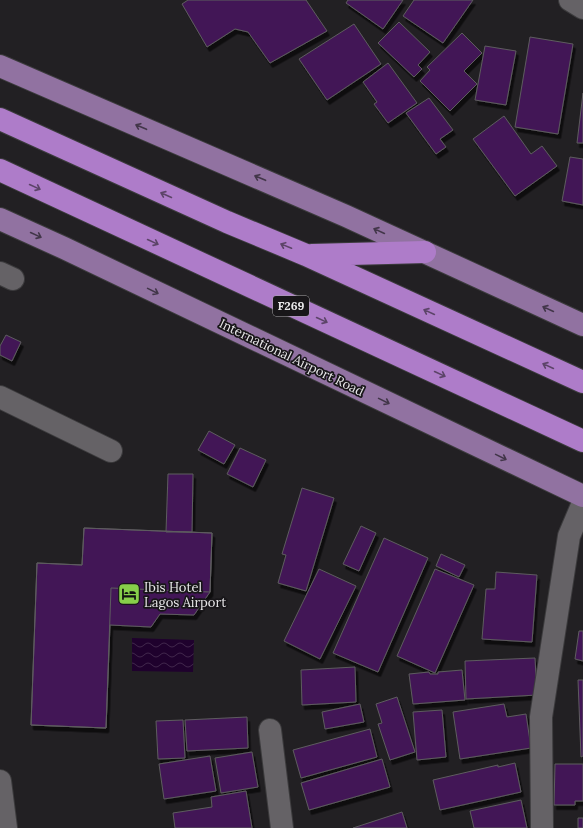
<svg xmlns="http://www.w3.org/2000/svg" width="583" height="828" font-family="Lora,serif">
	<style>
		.water { fill: url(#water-waves) }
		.building { fill: #421856; stroke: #5e5c5f; filter: url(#shadow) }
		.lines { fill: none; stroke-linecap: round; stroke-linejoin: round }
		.minor-casing { stroke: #3c3b3d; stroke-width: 24 }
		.major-casing { stroke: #3c3b3d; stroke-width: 24 }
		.highway-casing { stroke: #3c3b3d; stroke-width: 24 }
		.minor { stroke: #656266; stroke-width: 22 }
		.major { stroke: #9172a1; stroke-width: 22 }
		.highway { stroke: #ae7cc9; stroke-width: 22 }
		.oneway { stroke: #423649 }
		.oneway2 { stroke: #5c4468 }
		.labels { text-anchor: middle; stroke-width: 3.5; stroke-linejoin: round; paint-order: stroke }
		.shield { fill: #181619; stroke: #aaa8ab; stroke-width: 1 }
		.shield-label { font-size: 12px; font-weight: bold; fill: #e8e7e9 }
		.street-label { font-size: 13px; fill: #e8e7e9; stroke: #181619 }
		.poi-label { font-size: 13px; fill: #e8e7e9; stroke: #181619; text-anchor: start }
	</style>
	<defs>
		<pattern id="water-waves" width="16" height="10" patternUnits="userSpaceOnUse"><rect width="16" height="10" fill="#1f012d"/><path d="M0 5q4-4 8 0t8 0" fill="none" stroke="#40264b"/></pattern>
		<filter id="shadow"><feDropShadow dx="2.5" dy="4.5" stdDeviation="0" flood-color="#0009"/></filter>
	</defs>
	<rect width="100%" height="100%" fill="#222023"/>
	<path class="water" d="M132 638 194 640 193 672 132 671Z"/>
	<path class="building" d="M188 0H306L327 31 270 63 248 32 235 29 207 47 182 4Z
		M348 0H403L383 29 346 3Z
		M414 0H473L443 43 403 16Z
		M399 22 430 52 418 65 422 69 414 77 378 43Z
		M354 24 381 64 327 100 299 59Z
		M462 33 482 53 464 71 477 84 450 111 420 81 430 70 427 67Z
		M530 37 573 44 558 134 515 127Z
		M485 46 516 51 506 105 475 100Z
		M388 63 417 103 388 123 374 104 377 102 363 82Z
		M583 93V143H577Z
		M429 98 453 130 440 139 446 147 436 154 406 113Z
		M504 116 531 154 542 146 557 166 515 196 473 139Z
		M570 157 583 159V205L562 201Z
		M6 335 21 342 12 361 0 355V346Z
		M209 431 235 445 224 464 198 450Z
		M240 448 266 460 253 487 227 474Z
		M168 474H193L192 532H166Z
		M302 488 334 498 306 591 278 583 286 555 282 554Z
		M361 526 376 533 359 571 343 564Z
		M84 528 212 533 210 592 194 615 160 614 151 627 110 625 106 728 31 725 37 563 82 565Z
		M84 528 212 533 210 592 111 588 106 728 31 725 37 563 82 565Z
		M384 538 428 558 378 672 333 653Z
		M441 554 465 565 459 577 436 566Z
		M319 569 356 586 320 659 284 641Z
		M435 569 474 585 435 673 397 656Z
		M496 572 537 575 532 642 482 639 486 589H495Z
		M579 631H583V661L575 659Z
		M535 658 537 695 466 699 465 661Z
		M355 667 356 702 302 705 301 670Z
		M462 670 465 700 413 704 409 674 429 672 430 674H438V672Z
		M578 680H583V756L581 757Z
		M397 697 415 752 390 760 378 724 382 723 376 704Z
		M360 704 364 722 325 729 322 712Z
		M504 704 507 717 526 714 531 748 460 759 453 712Z
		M442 710 446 757 417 760 413 712Z
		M247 717 248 748 187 751 185 720Z
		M183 720 185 758 158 759 156 721Z
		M370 729 377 757 301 778 293 750Z
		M252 752 258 787 221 793 215 758Z
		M210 756 216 791 164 799 159 764Z
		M382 759 390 787 309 810 301 783Z
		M515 763 521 792 440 810 433 780 498 765V767Z
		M555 764H583V801H575V805H554Z
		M246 791 252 828H175L173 813 212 807 211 797Z
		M521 800 527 828H474L470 811Z
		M402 812 407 828H353Z
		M578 818H583V828H578Z"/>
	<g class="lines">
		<g class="minor-casing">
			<path id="minor" d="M570 0 583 8
				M0 273 13 279
				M0 397 111 451
				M270 730 282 828
				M0 781 6 828
				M542 828 541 717 569 536 583 503"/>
		</g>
		<g class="major-casing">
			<path id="major" d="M0 66 346 216 583 325
				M0 219 64 248 583 496"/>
		</g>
		<g class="highway-casing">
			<path id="highway" d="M0 119 227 222 306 255 583 382
				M0 170 583 441
				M312 255 425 252"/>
		</g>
		<use href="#minor" class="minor"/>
		<use href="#major" class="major"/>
		<use href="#highway" class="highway"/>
	</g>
	<defs><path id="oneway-shaft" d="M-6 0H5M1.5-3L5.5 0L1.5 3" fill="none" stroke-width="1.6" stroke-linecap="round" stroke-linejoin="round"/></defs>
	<g class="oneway">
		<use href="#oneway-shaft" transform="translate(141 127) rotate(-157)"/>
		<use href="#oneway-shaft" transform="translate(260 178) rotate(-157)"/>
		<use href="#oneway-shaft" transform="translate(379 231) rotate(-155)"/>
		<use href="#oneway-shaft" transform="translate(36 235) rotate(25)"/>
		<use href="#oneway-shaft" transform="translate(153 291) rotate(26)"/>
		<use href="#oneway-shaft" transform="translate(548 309) rotate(-155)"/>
		<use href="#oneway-shaft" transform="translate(384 401) rotate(26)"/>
		<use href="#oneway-shaft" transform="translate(501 457) rotate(26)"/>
	</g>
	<g class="oneway2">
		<use href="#oneway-shaft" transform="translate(35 187) rotate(25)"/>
		<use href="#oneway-shaft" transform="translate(166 195) rotate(-156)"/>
		<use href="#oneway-shaft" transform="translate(153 242) rotate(25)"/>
		<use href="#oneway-shaft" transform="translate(286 246) rotate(-158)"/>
		<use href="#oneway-shaft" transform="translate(429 312) rotate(-155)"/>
		<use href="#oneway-shaft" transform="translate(322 320) rotate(25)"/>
		<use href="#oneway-shaft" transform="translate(548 366) rotate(-155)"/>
		<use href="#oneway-shaft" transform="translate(440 374) rotate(25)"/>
	</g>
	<defs>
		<g id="hotel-square" transform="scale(1.15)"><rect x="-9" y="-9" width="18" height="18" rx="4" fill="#87cf4a" stroke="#181619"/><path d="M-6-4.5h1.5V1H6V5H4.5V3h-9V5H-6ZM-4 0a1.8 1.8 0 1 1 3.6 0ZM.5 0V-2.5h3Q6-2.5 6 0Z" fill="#111"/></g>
	</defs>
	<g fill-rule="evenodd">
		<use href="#hotel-square" x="129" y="594"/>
	</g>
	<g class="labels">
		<rect class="shield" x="273" y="296" width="36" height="20" rx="3"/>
		<g class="shield-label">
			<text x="291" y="310">F269</text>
		</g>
		<g class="street-label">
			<text transform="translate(292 357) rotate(26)" y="5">International Airport Road</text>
		</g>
		<g class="poi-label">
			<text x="144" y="592">Ibis Hotel<tspan x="144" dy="15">Lagos Airport</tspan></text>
		</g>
	</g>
</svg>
